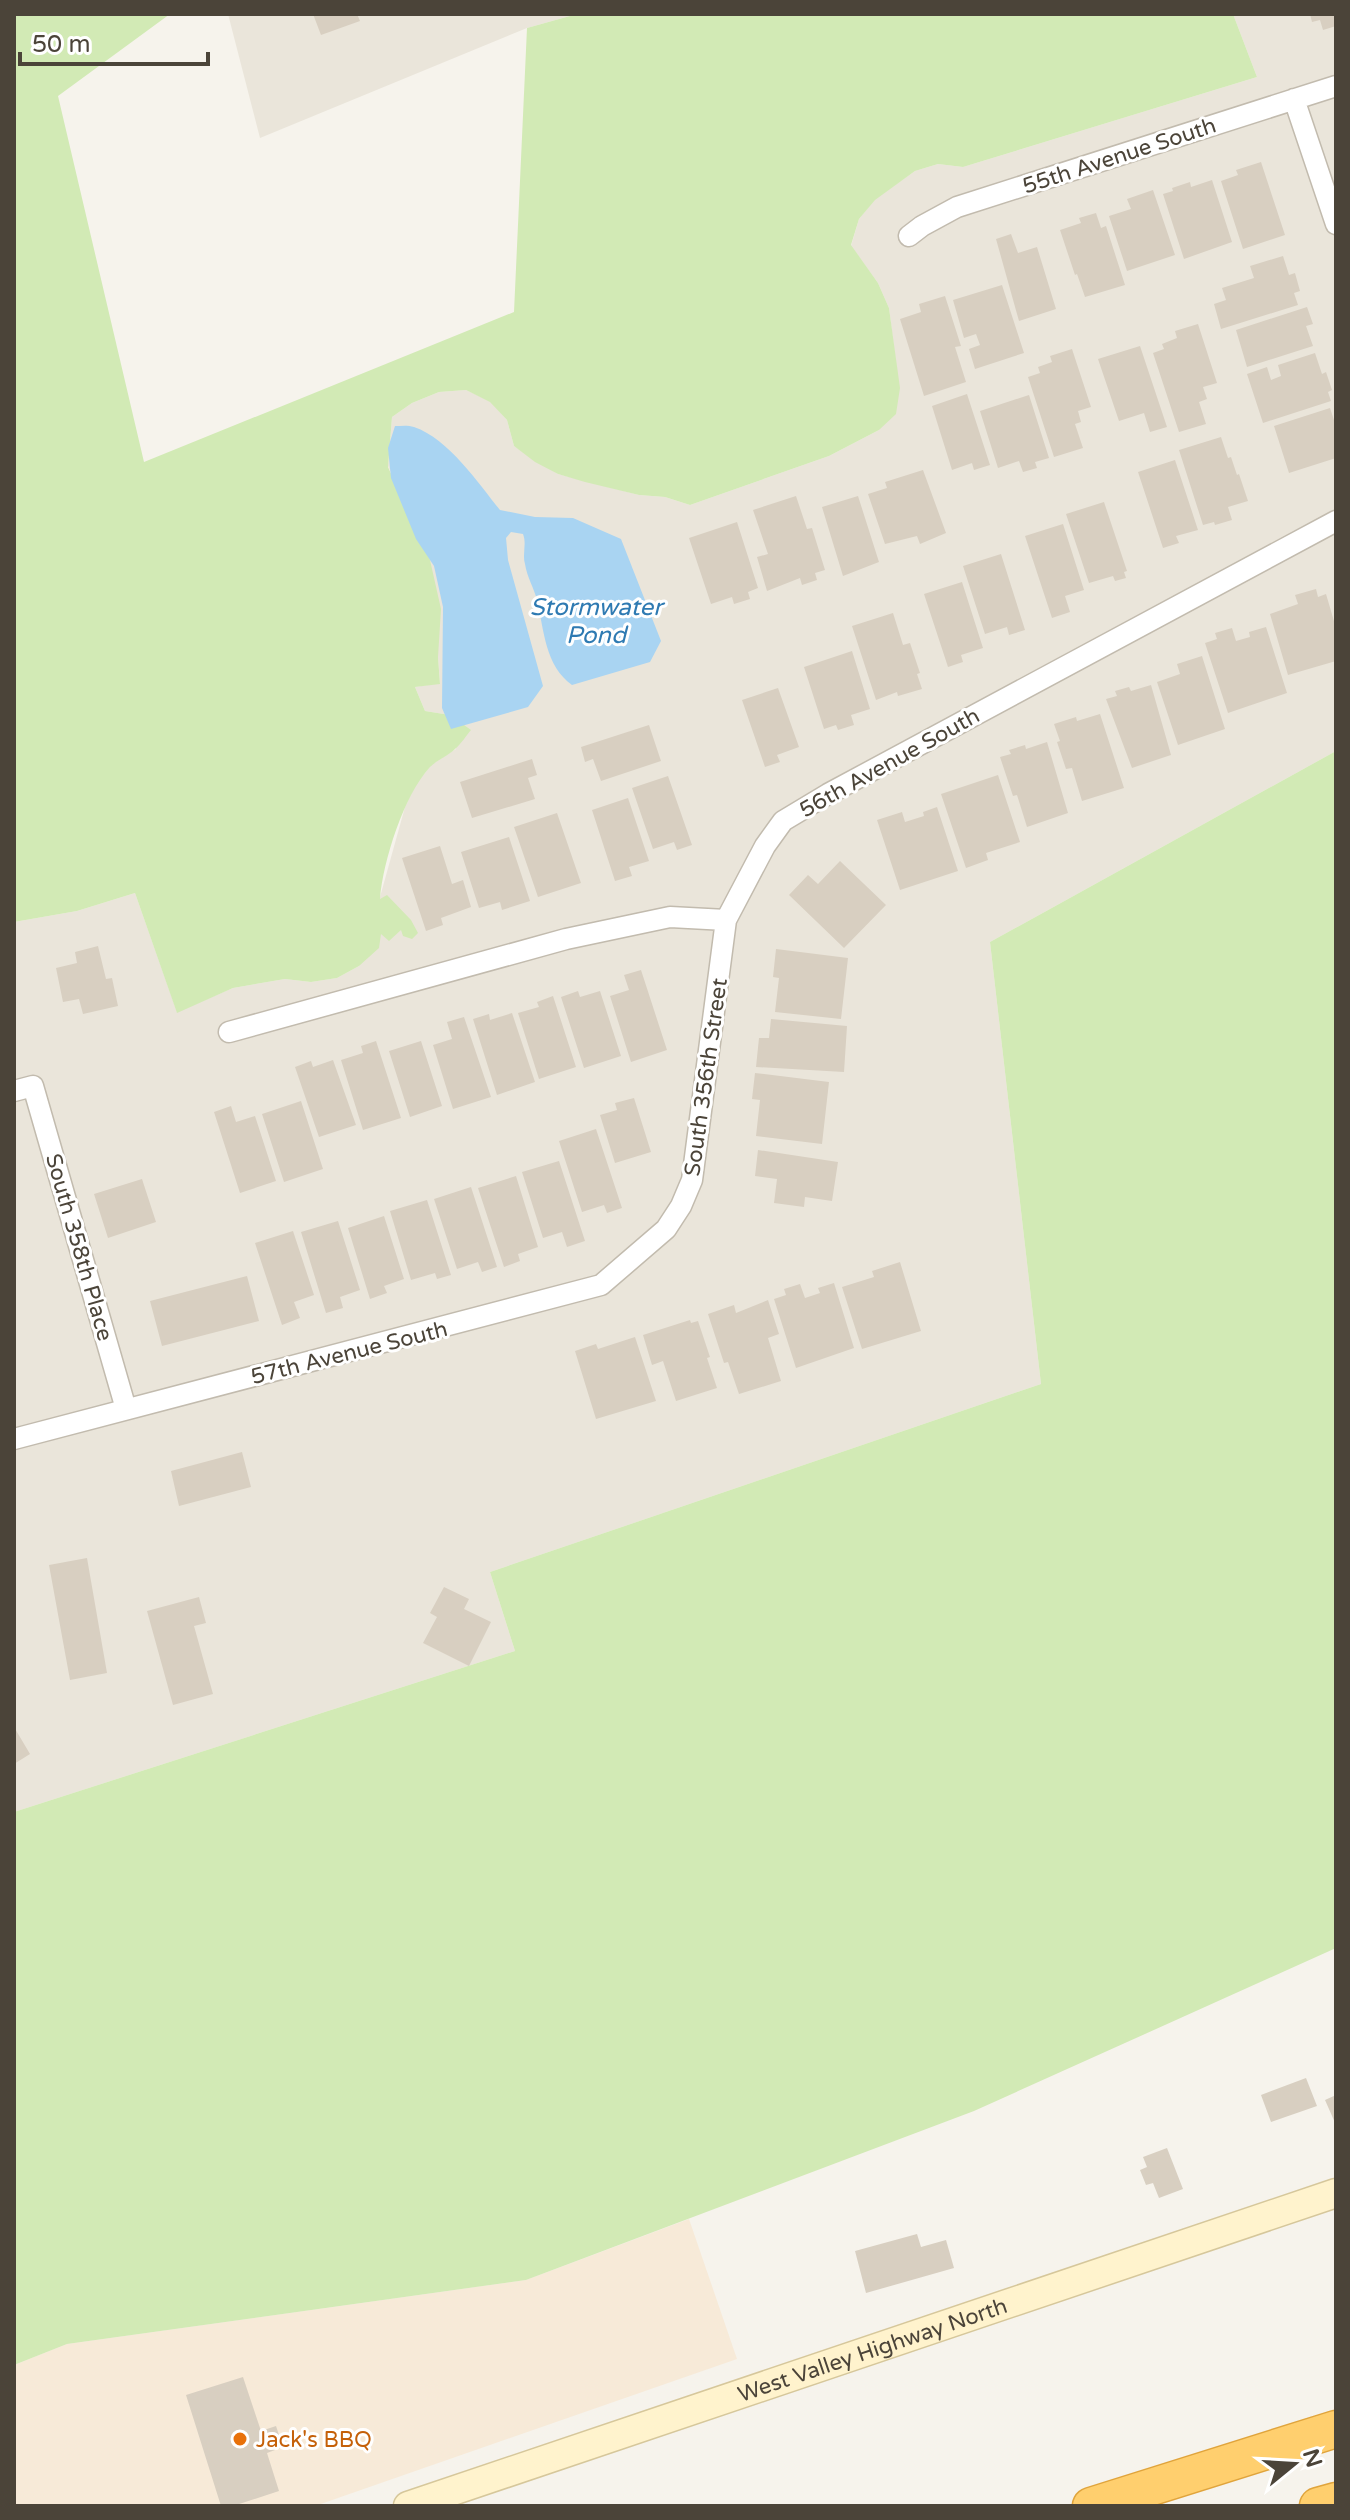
<svg xmlns="http://www.w3.org/2000/svg" width="1350" height="2520" font-family="'Varela Round',sans-serif">
	<style>
		.residential { fill: #eae5da }
		.commercial { fill: #f7ead8 }
		.green { fill: #d2eab5 }
		.water { fill: #a9d4f2 }
		.building { fill: #d8cfc1 }
		.lines { fill: none; stroke-linecap: round; stroke-linejoin: round }
		.minor-casing { stroke: #c2bbae; stroke-width: 23 }
		.secondary-casing { stroke: #d6c79b; stroke-width: 31 }
		.motorway-casing { stroke: #e0a43c; stroke-width: 39 }
		.minor { stroke: #fff; stroke-width: 20 }
		.secondary { stroke: #fff3cd; stroke-width: 28 }
		.motorway { stroke: #ffcf6e; stroke-width: 36 }
		.food-dot { fill: #e8710a; stroke: #fff; stroke-width: 3 }
		.labels { text-anchor: middle; stroke-width: 6; stroke-linejoin: round; paint-order: stroke }
		.street-label { font-size: 22px; fill: #4b4439; stroke: #fff }
		.food-label { font-size: 22px; fill: #c56008; stroke: #fff; text-anchor: start }
		.water-label { font-size: 24px; font-style: italic; fill: #2e7ab2; stroke: #fff }
	</style>
	<rect width="100%" height="100%" fill="#f6f3ec"/>
	<path class="residential" d="M228 14H577L527 28 260 138Z
		M1233 14H1336V751L990 942 1041 1384 490 1572 515 1651 14 1812V922L77 911 135 893 177 1012 233 988 285 979 311 982 337 978 359 966 381 922 380 897 405 807 416 784 432 764 456 749 450 715 425 711 415 687 440 683 438 657 420 538 388 466 392 417 412 403 439 392 466 390 490 401 507 420 514 446 558 474 639 495 665 497 690 505 829 456 879 430 896 364 889 308 878 283 851 246 859 219 875 199 915 171 938 164 963 167 1257 77Z"/>
	<path class="commercial" d="M689 2219 737 2359 315 2506H14V2365L67 2344 526 2280Z"/>
	<path class="green" d="M14 14H170L58 96 144 462 514 312 527 28 577 14H1233L1257 77 963 167 938 164 915 171 875 200 859 219 851 245 878 283 889 308 900 388 896 414 879 430 829 456 690 505 665 497 639 495 585 482 558 474 535 462 514 446 507 420 490 402 466 390 439 392 412 403 392 417 388 467 430 560 441 609 438 657 440 684 415 687 425 711 450 715 471 730C466 736 461 744 455 749 448 756 437 760 430 767 404 795 383 861 380 899L387 895 411 920 418 933 412 939 403 936 401 930 389 941 381 934 379 948 359 966 337 978 311 982 285 979 233 988 177 1013 135 893 77 911 14 922Z
		M1336 751V1948L974 2111 526 2280 67 2344 14 2365V1812L515 1651 490 1572 1041 1384 990 942Z"/>
	<path class="water" d="M395 426C401 426 408 425 414 427 449 439 478 483 500 510L535 517 573 518 621 539 661 641 650 662 572 685C545 666 544 630 537 600 534 588 527 577 525 564 522 554 527 544 523 534L511 532 506 538 508 560 543 686 528 707 451 729 442 708 443 607 434 566 416 539 391 478 388 448Z"/>
	<path class="building" d="M313 14H357L360 21 321 35Z
		M1310 14H1336V26L1323 30 1320 20 1312 22Z
		M1261 162 1285 235 1243 249 1221 181 1238 175 1236 170Z
		M1212 180 1232 242 1184 259 1163 194 1173 191 1172 188 1190 182 1191 187Z
		M1153 190 1175 255 1127 271 1109 216 1131 209 1127 199Z
		M1096 213 1101 228 1106 226 1125 285 1085 297 1077 274 1075 275 1060 230 1081 223 1079 218Z
		M1011 234 1018 253 1037 247 1056 309 1019 321 996 239Z
		M1283 256 1289 275 1295 273 1300 291 1294 293 1298 305 1221 329 1214 304 1226 300 1222 288 1254 278 1250 266Z
		M1002 285 1024 353 975 369 969 349 980 345 976 334 964 338 953 300Z
		M945 296 961 346 955 347 966 382 924 396 900 319 921 312 919 304Z
		M1307 307 1313 324 1306 326 1313 346 1247 367 1236 330Z
		M1198 324 1217 383 1203 387 1207 399 1199 402 1206 424 1179 432 1153 353 1164 349 1162 344 1177 338 1175 331Z
		M1140 346 1167 427 1150 432 1144 413 1119 421 1098 359Z
		M1072 349 1091 407 1078 411 1081 422 1075 424 1083 448 1054 457 1028 377 1040 373 1038 367 1052 362 1050 356Z
		M1315 353 1322 374 1326 372 1332 390 1328 392 1331 401 1263 423 1247 374 1267 367 1271 380 1281 376 1278 365Z
		M967 394 990 465 974 470 972 463 952 470 932 406Z
		M1029 395 1049 458 1035 462 1037 468 1023 472 1019 461 998 468 980 411Z
		M1330 408 1336 426V458L1289 473 1274 426Z
		M1221 437 1228 458 1231 457 1237 475 1239 474 1248 501 1228 507 1232 520 1215 525 1214 522 1203 525 1179 450Z
		M1175 460 1198 530 1176 536 1179 543 1163 548 1138 472Z
		M923 470 946 533 920 544 917 536 885 544 868 494 887 488 885 482Z
		M796 496 807 529 812 528 825 570 815 573 817 580 802 585 800 578 767 591 757 557 768 554 753 510Z
		M858 496 879 562 843 576 822 507Z
		M1104 502 1127 571 1124 572 1126 578 1115 581 1113 576 1089 583 1066 514Z
		M737 522 758 588 748 592 750 599 734 604 732 597 711 604 689 538Z
		M1063 524 1084 590 1065 596 1070 612 1052 618 1025 536Z
		M1001 554 1025 630 1009 635 1007 627 985 634 963 566Z
		M962 582 983 648 961 655 963 662 948 667 924 594Z
		M1316 589 1318 597 1326 594 1336 628V661L1288 675 1270 614 1298 604 1295 595Z
		M893 613 903 645 910 643 920 673 917 674 922 689 898 696 897 692 876 700 852 626Z
		M1266 627 1287 693 1228 713 1205 643 1217 639 1215 633 1232 628 1236 641 1250 637 1249 632Z
		M852 651 870 709 851 715 854 725 838 730 836 725 824 729 804 667Z
		M1202 656 1225 729 1178 745 1157 682 1180 674 1177 664Z
		M1151 685 1171 755 1132 768 1106 699 1117 696 1115 691 1129 687 1131 691Z
		M778 688 799 747 777 755 780 762 765 767 742 700Z
		M1100 714 1124 788 1082 801 1072 768 1066 769 1057 742 1060 741 1054 724 1076 717 1077 721Z
		M649 725 661 761 601 781 593 759 585 762 581 747Z
		M1047 742 1068 813 1027 827 1017 795 1013 796 1000 757 1011 754 1009 750 1025 745 1026 749Z
		M532 759 537 775 528 778 535 799 472 818 460 782Z
		M998 775 1020 842 986 853 988 860 966 868 941 794Z
		M668 776 692 845 677 850 674 842 653 849 632 788Z
		M628 798 649 861 629 867 632 876 615 881 592 810Z
		M937 807 958 871 900 890 877 820 902 812 905 822 924 816 923 812Z
		M557 813 581 883 538 897 514 827Z
		M509 837 530 901 502 910 500 902 479 908 461 852Z
		M440 846 452 884 463 880 471 907 441 918 443 925 426 931 402 858Z
		M840 861 886 905 844 948 789 895 808 875 818 884Z
		M98 946 106 979 112 978 118 1006 83 1014 79 999 63 1002 56 968 77 963 75 952Z
		M776 949 848 958 841 1019 775 1012 779 978 773 977Z
		M641 970 667 1050 631 1062 610 996 629 990 624 975Z
		M578 991 580 997 600 991 621 1056 584 1068 561 997Z
		M553 996 576 1067 539 1079 518 1013 539 1007 537 1002Z
		M512 1013 535 1082 497 1095 473 1019 489 1014 490 1020Z
		M464 1017 491 1097 453 1109 433 1045 452 1039 447 1022Z
		M771 1019 847 1026 844 1072 756 1067 759 1038H769Z
		M376 1041 401 1118 363 1130 341 1060 363 1053 361 1046Z
		M421 1041 442 1106 410 1117 389 1051Z
		M333 1060 356 1125 319 1137 295 1067 311 1061 313 1067Z
		M755 1073 829 1082 822 1144 756 1136 760 1100 752 1099Z
		M634 1098 651 1152 615 1163 600 1115 617 1110 615 1103Z
		M301 1101 323 1169 284 1182 262 1114Z
		M231 1106 236 1122 255 1116 276 1181 240 1193 214 1112Z
		M596 1129 622 1208 607 1213 604 1205 582 1212 559 1141Z
		M758 1150 838 1162 832 1201 805 1197 804 1207 774 1203 777 1179 755 1176Z
		M559 1161 585 1241 567 1247 562 1232 543 1238 522 1172Z
		M516 1176 538 1247 518 1254 520 1261 504 1267 478 1188Z
		M142 1179 156 1222 108 1238 94 1194Z
		M471 1187 497 1267 482 1272 478 1262 457 1269 434 1199Z
		M427 1200 451 1275 437 1279 435 1273 411 1280 390 1211Z
		M384 1216 404 1279 384 1286 387 1293 370 1299 348 1228Z
		M338 1221 360 1290 340 1297 343 1308 326 1313 301 1232Z
		M293 1231 314 1295 294 1302 300 1318 282 1325 255 1243Z
		M900 1262 921 1331 862 1349 842 1287 874 1277 872 1271Z
		M247 1276 259 1321 162 1346 150 1301Z
		M834 1283 854 1348 796 1368 774 1299 786 1295 784 1289 800 1284 805 1298 820 1293 818 1288Z
		M768 1300 779 1334 768 1338 781 1381 739 1394 728 1362 724 1363 708 1314 734 1305 736 1313Z
		M690 1320 691 1323 698 1321 710 1357 707 1358 717 1388 676 1401 663 1361 652 1365 643 1335Z
		M635 1337 656 1401 596 1419 575 1351 596 1344 598 1349Z
		M242 1452 251 1487 179 1506 171 1471Z
		M87 1558 107 1673 70 1680 49 1565Z
		M444 1587 469 1599 464 1609 491 1622 469 1666 423 1643 437 1617 430 1613Z
		M199 1597 206 1623 194 1626 213 1694 173 1705 147 1611Z
		M14 1727 30 1754 14 1764Z
		M1306 2078 1317 2106 1271 2122 1261 2095Z
		M1336 2095V2125L1325 2100Z
		M1167 2148 1183 2189 1159 2198 1153 2183 1146 2185 1140 2170 1147 2167 1143 2157Z
		M917 2234 921 2247 946 2240 954 2268 866 2293 855 2251Z
		M243 2377 261 2431 276 2426 283 2447 267 2453 279 2491 233 2506H221L186 2395Z"/>
	<g class="lines">
		<g class="minor-casing">
			<path id="minor" d="M1294 99 1336 224
				M909 236 922 226 957 207 1336 86
				M229 1032 566 939 670 917 726 920
				M14 1091 33 1086 126 1409
				M14 1439 601 1285 666 1229 681 1206 692 1180 726 920 765 846 783 821 828 794 1336 521"/>
		</g>
		<g class="secondary-casing">
			<g id="secondary">
				<path id="s1" d="M408 2506 1336 2193"/>
			</g>
		</g>
		<g class="motorway-casing">
			<path id="motorway" d="M1091 2506 1336 2429
				M1318 2506 1336 2501"/>
		</g>
		<use href="#minor" class="minor"/>
		<use href="#secondary" class="secondary"/>
		<use href="#motorway" class="motorway"/>
	</g>
	<circle class="food-dot" cx="240" cy="2439" r="8"/>
	<g class="labels">
		<g class="street-label">
			<text transform="translate(1119 155) rotate(-18)" y="8">55th Avenue South</text>
			<text transform="translate(889 762) rotate(-29)" y="8">56th Avenue South</text>
			<text transform="translate(705 1077) rotate(-82)" y="8">South 356th Street</text>
			<text transform="translate(80 1247) rotate(74)" y="8">South 358th Place</text>
			<text transform="translate(349 1352) rotate(-14)" y="8">57th Avenue South</text>
			<text dy="8" stroke="none"><textPath href="#s1" startOffset="490">West Valley Highway North</textPath></text>
		</g>
		<g class="food-label">
			<text x="256" y="2447">Jack's BBQ</text>
		</g>
		<g class="water-label">
			<text x="596" y="615">Stormwater<tspan x="596" dy="28">Pond</tspan></text>
		</g>
	</g>
	<rect width="1350" height="2520" fill="none" stroke="#4b4439" stroke-width="32"/>
	<g transform="translate(1294 2464) rotate(72)" stroke="#ffffff" stroke-width="6" paint-order="stroke">
	<path d="M0-6L14 30L0 20L-14 30Z" fill="#4b4439"/>
	<text y="-12" font-size="22" font-weight="bold" text-anchor="middle" fill="#4b4439">N</text>
	</g>
	<path d="M20 52v12h188v-12" fill="none" stroke="#4b4439" stroke-width="4"/>
	<text x="32" y="52" font-size="24" fill="#4b4439" stroke="#ffffff" stroke-width="6" paint-order="stroke">50 m</text>
</svg>
